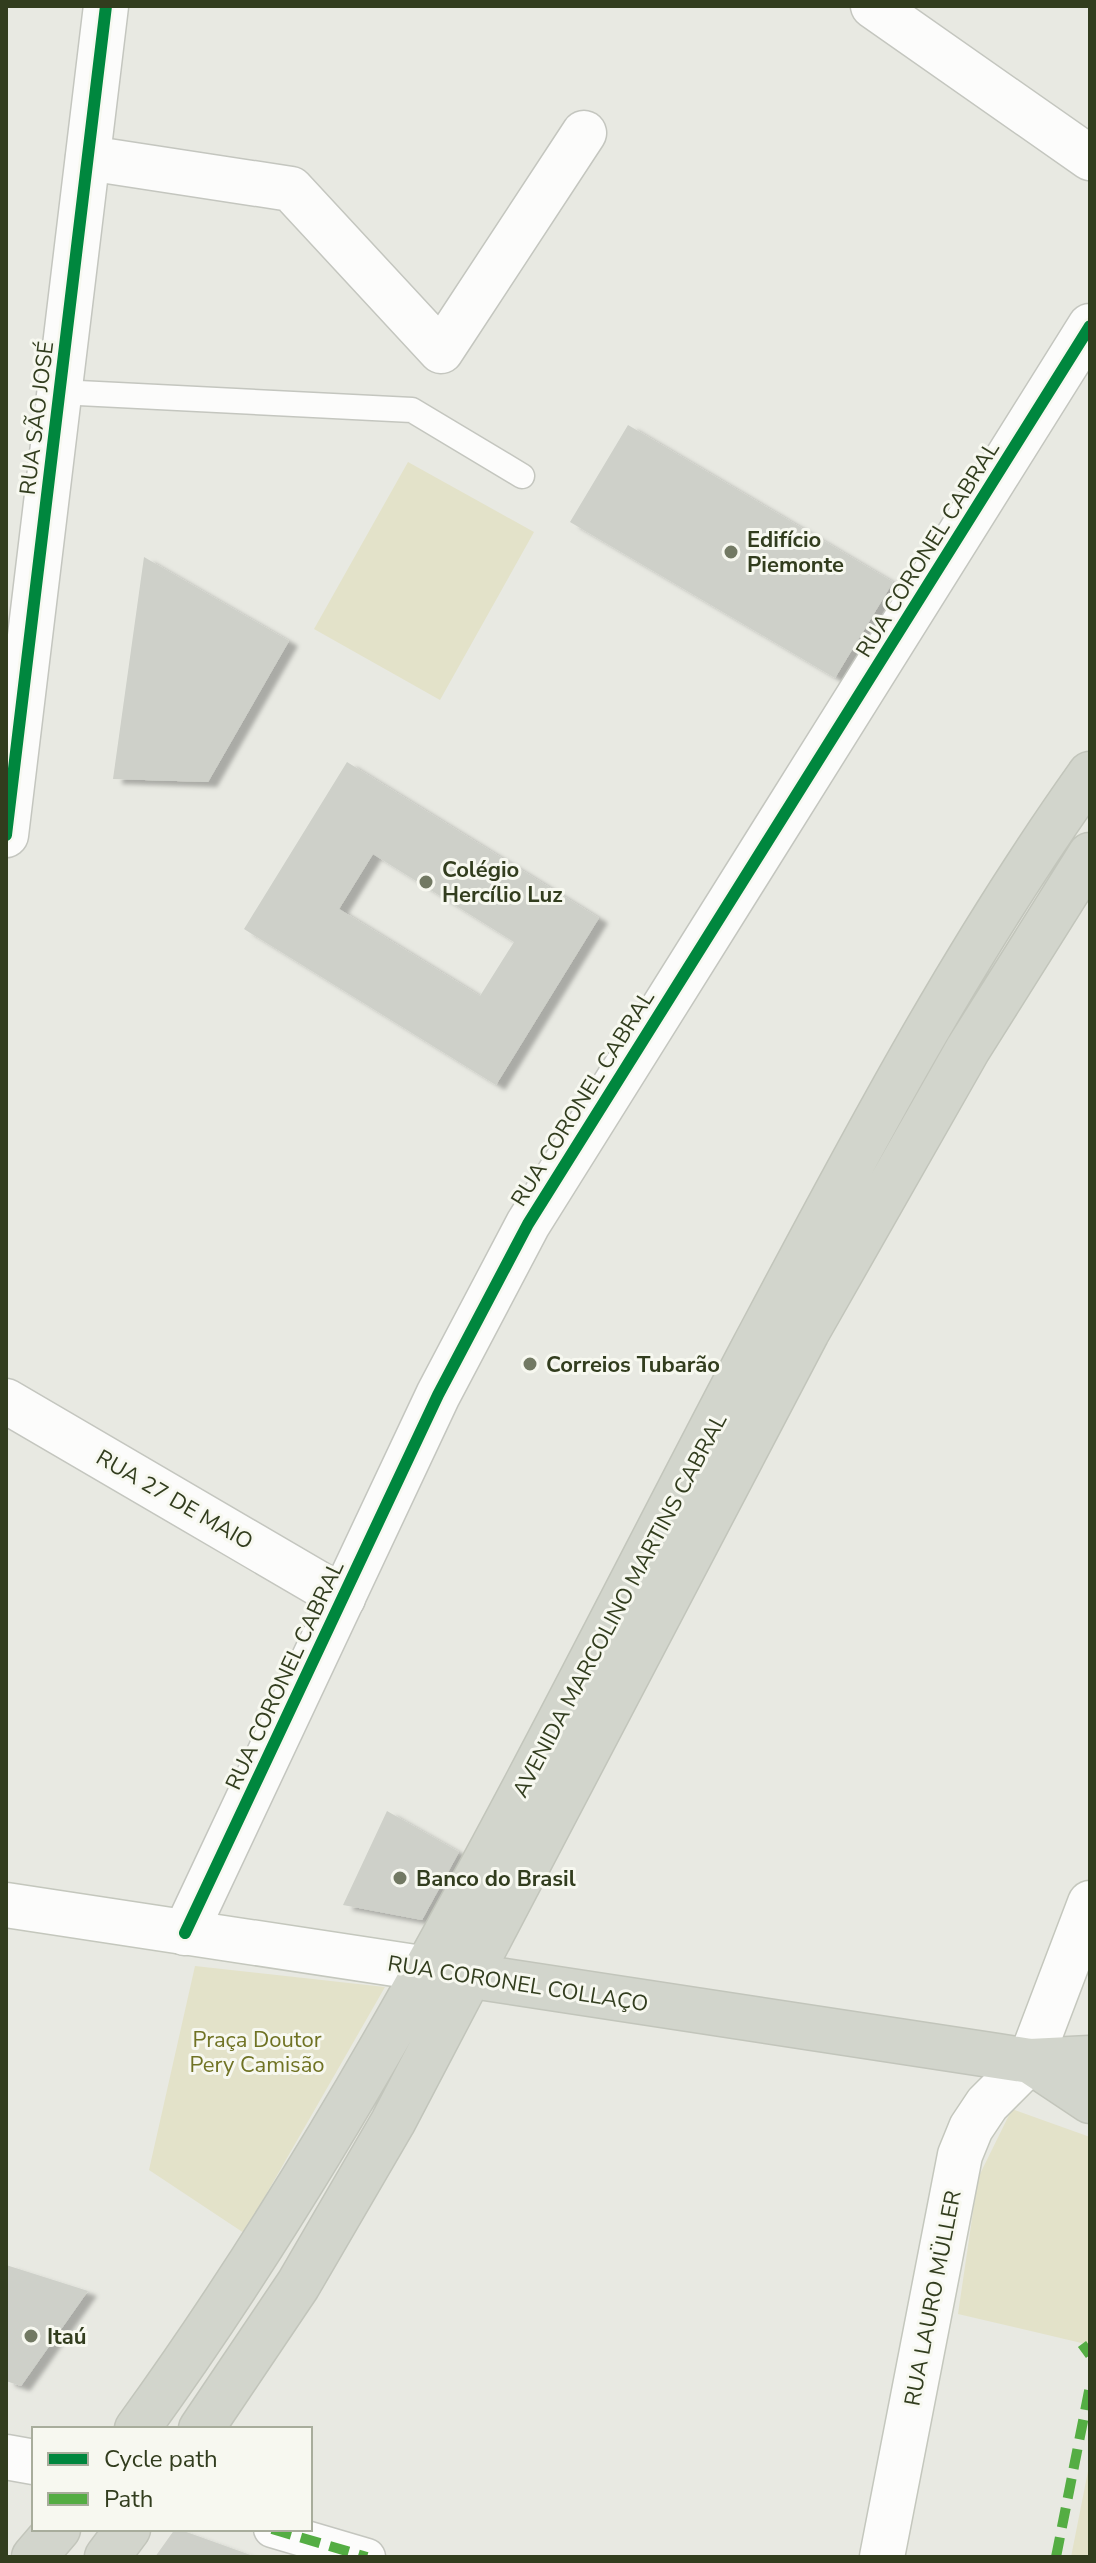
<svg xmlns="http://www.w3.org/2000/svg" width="1096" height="2563" font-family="'Nunito Sans',sans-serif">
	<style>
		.green { fill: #e3e2c9 }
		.building { fill: #ced0c9; fill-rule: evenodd; filter: url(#shadow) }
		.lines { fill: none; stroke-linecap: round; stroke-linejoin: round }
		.service-casing { stroke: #c4c6bf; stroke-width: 27 }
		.pedestrian-casing { stroke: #c4c6bf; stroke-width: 39 }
		.minor-casing { stroke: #c4c6bf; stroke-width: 47 }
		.tertiary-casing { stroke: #c4c6bf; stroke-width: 47 }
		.secondary-casing { stroke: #c4c7bd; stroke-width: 47 }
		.primary-casing { stroke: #c2c5bb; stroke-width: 47 }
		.service { stroke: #fcfcfb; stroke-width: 24 }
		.pedestrian { stroke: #fcfcfb; stroke-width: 36 }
		.minor { stroke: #fcfcfb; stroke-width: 44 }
		.tertiary { stroke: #fcfcfb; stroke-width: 44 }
		.secondary { stroke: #fcfcfb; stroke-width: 44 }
		.primary { stroke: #d2d5cc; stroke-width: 44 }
		.quiet { stroke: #54ad43; stroke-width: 10; stroke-dasharray: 20 10; stroke-linecap: butt }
		.cycleway-casing { stroke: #f7f8f0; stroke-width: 17 }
		.cycleway { stroke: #00873e; stroke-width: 12 }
		.poi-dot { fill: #727963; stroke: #f7f8f0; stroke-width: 3 }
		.labels { text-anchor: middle; stroke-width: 6; stroke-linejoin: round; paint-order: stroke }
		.street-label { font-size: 22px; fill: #323d1e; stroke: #f7f8f0 }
		.poi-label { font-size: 22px; font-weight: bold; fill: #323d1e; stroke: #f7f8f0; text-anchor: start }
		.park-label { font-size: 22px; fill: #707324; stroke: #f7f8f0 }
	</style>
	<defs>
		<filter id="shadow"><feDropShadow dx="9" dy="5" stdDeviation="2" flood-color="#0004"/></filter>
	</defs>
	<rect width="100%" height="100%" fill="#e8e9e2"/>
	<path class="green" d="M408 462 534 532 440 700 314 629Z
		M195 1966 385 1987 244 2233 149 2170Z
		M1012 2109 1090 2137V2345L958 2314 978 2178Z
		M1090 2461V2557H1071Z"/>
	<path class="building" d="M628 425 893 582 835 678 570 522Z
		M144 557 289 641 208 782 113 779Z
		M347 762 599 918 496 1085 244 929ZM373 854 514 942 480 996 339 909Z
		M387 1811 459 1852 422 1920 343 1905Z
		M6 2265 88 2291 21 2386 6 2381Z
		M175 2529H178L256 2557H155Z"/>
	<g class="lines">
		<g class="service-casing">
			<path id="service" d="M59 392 412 410 522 476"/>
		</g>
		<g class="pedestrian-casing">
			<path id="pedestrian" d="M272 2529 367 2557"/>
		</g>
		<g class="minor-casing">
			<path id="minor" d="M873 6 1090 158
				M88 158 291 189 441 351 584 133
				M6 1401 343 1598"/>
		</g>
		<g class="tertiary-casing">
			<path id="tertiary" d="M6 835 106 6
				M185 1933 438 1395 528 1224 1090 326
				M6 2457 34 2462"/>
		</g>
		<g class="secondary-casing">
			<path id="secondary" d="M6 1905 428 1969
				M882 2557 960 2155 971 2128 987 2104 1030 2061 1090 1903"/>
		</g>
		<g class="primary-casing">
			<path id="primary" d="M446 1972 1030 2061 1090 2058
				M1030 2061 1090 2101
				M137 2429C382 2091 561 1713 755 1345 859 1149 961 955 1090 774
				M201 2429 298 2285 393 2122 807 1332 968 1049 1090 855
				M34 2557 58 2529
				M107 2557 128 2529"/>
		</g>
		<use href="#service" class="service"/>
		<use href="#pedestrian" class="pedestrian"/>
		<use href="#minor" class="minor"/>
		<use href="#tertiary" class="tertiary"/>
		<use href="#secondary" class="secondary"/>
		<use href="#primary" class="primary"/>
		<path class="quiet" d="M1082 2344 1090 2355
			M272 2529 367 2557
			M1056 2557 1090 2386"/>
		<g class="cycleway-casing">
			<path id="cycleway" d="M6 835 106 6
				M185 1933 438 1395 528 1224 1090 326"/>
		</g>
		<use href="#cycleway" class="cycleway"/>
	</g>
	<g class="poi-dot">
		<circle cx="731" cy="552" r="8"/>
		<circle cx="426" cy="882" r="8"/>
		<circle cx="530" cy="1364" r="8"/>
		<circle cx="400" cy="1878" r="8"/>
		<circle cx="31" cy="2336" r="8"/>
	</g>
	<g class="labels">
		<g class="street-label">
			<text transform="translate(36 418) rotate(-83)" y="8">RUA SÃO JOSÉ</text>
			<text transform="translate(927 549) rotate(-58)" y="8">RUA CORONEL CABRAL</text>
			<text transform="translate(582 1098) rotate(-58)" y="8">RUA CORONEL CABRAL</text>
			<text transform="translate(175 1499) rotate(30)" y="8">RUA 27 DE MAIO</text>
			<text transform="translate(619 1605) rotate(-62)" y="8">AVENIDA MARCOLINO MARTINS CABRAL</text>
			<text transform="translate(284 1675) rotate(-65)" y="8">RUA CORONEL CABRAL</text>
			<text transform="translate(518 1983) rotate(9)" y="8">RUA CORONEL COLLAÇO</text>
			<text transform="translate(932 2298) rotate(-79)" y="8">RUA LAURO MÜLLER</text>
		</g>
		<g class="poi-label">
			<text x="747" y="547">Edifício<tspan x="747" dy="25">Piemonte</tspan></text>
			<text x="442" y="877">Colégio<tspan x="442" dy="25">Hercílio Luz</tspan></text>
			<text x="546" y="1372">Correios Tubarão</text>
			<text x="416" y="1886">Banco do Brasil</text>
			<text x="47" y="2344">Itaú</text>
		</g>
		<g class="park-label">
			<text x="257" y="2047">Praça Doutor<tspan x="257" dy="25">Pery Camisão</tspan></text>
		</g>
	</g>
	<rect width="1096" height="2563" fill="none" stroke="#323d1e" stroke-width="16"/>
	<rect x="32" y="2427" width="280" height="104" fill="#f7f8f0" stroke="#a8ad9c" stroke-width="2"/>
	<rect x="48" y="2453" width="40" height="12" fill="#00873e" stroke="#a8ad9c" stroke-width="2"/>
	<text x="104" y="2467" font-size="24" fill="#323d1e">Cycle path</text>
	<rect x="48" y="2493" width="40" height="12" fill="#54ad43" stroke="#a8ad9c" stroke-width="2"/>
	<text x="104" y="2507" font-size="24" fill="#323d1e">Path</text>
</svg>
